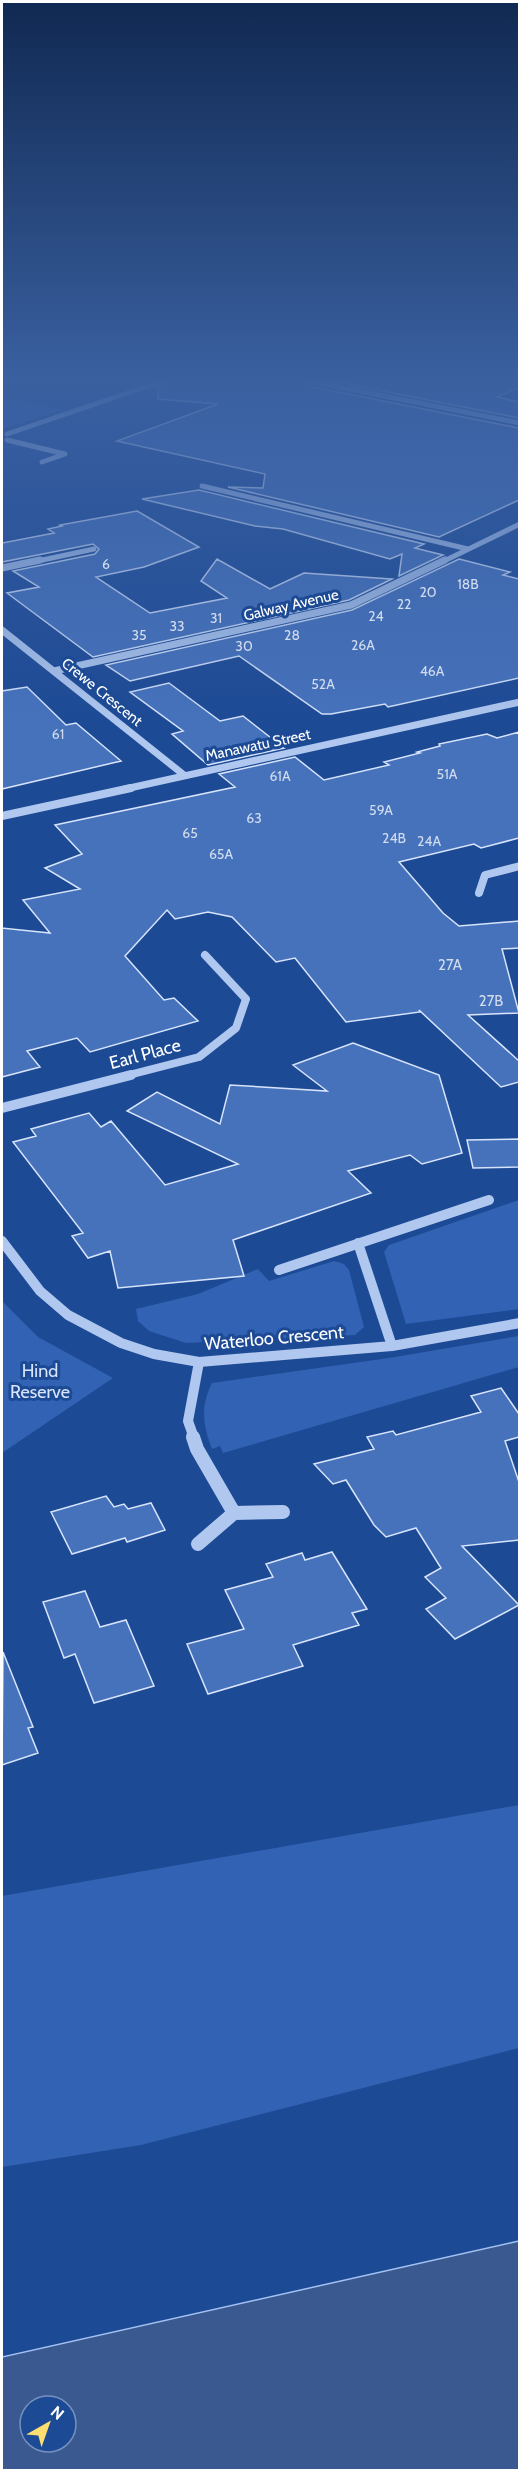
<svg xmlns="http://www.w3.org/2000/svg" width="521" height="2472" font-family="Cabin,sans-serif">
	<style>
		.green { fill: #3162b3 }
		.water { fill: #395990; stroke: #a4c2f1; stroke-width: 1.5; fill-rule: evenodd }
		.building { fill: #4672bc; stroke: #d7e4fb; stroke-width: 1.5 }
		.lines { fill: none; stroke-linecap: round; stroke-linejoin: round }
		.minor-far4 { stroke: #b0c8ef; stroke-width: 5 }
		.minor-far3 { stroke: #b0c8ef; stroke-width: 7 }
		.minor-far2 { stroke: #b0c8ef; stroke-width: 8 }
		.minor-far1 { stroke: #b0c8ef; stroke-width: 10 }
		.minor { stroke: #b0c8ef; stroke-width: 14 }
		.labels { text-anchor: middle; stroke-width: 6; stroke-linejoin: round; paint-order: stroke }
		.far-number-label { font-size: 14px; fill: #d1dcee }
		.far-street-label { font-size: 15px; fill: #fff; stroke: #1d4a95 }
		.number-label { font-size: 15px; fill: #d1dcee }
		.street-label { font-size: 18px; fill: #fff; stroke: #1d4a95 }
		.park-label { font-size: 18px; fill: #d7e4fb; stroke: #1d4a95 }
	</style>
	<rect width="100%" height="100%" fill="#1d4a95"/>
	<path class="green" d="M2 396H3L63 410 2 429Z
		M519 1200V1309L406 1324 384 1252 389 1245Z
		M334 1261 344 1264 349 1270 364 1327 355 1335 186 1343 149 1331 138 1321 136 1309 198 1294 258 1269 269 1281Z
		M2 1301 38 1337 113 1378 2 1453Z
		M519 1336V1367L223 1453 220 1446 212 1449C203 1425 200 1407 212 1383L389 1358Z
		M519 1805V2048L141 2145 2 2167V1896Z"/>
	<path class="water" d="M519 2241V2470H2V2357ZM30 2406H66V2442H30Z"/>
	<path class="building" d="M168 381H304L308 386 519 428V500L439 537 228 487 263 488 265 474 117 441 218 404 158 399V388L166 385Z
		M332 381H519V388L497 397 519 402V418Z
		M199 490 424 544 415 548 443 555 399 576 402 554 390 559 283 529 255 526 142 499Z
		M137 511 199 547 144 567 96 577 150 613 227 598 201 581 217 559 270 589 304 573 392 579 349 600 93 657 7 593 39 587 13 571 95 554 99 549 93 544 2 562V543L54 533 48 529 62 526 60 525Z
		M459 559 510 572 503 575 519 579V678L388 707 385 704 331 714H322L239 656 130 681 106 665 352 610Z
		M169 683 220 721 243 716 284 748 208 765 172 734 183 731 130 692Z
		M27 687 66 725 76 723 121 761 2 789V691Z
		M519 732V838L481 848 474 844 399 862 443 913 459 926 519 921V948L502 949 519 1013 468 1015 519 1061V1082L501 1087 419 1010 420 1012 346 1022 295 958 276 962 232 917 208 912 175 919 167 910 125 956 164 1000 174 998 198 1021 90 1052 77 1038 27 1051 40 1067 2 1077V928L50 933 23 900 80 889 45 868 82 854 55 825 235 787 219 774 295 757 324 780 389 765 384 762 420 753 417 752 440 746 439 744 487 734 497 738Z
		M353 1043 439 1075 462 1153 422 1164 410 1155 348 1171 371 1193 233 1240 244 1276 118 1288 110 1251 88 1258 72 1236 83 1233 13 1142 36 1136 31 1129 89 1113 101 1127 111 1121 165 1185 238 1164 127 1111 157 1092 220 1124 230 1085 327 1091 293 1065Z
		M519 1139V1167L473 1168 467 1140Z
		M501 1388 519 1414V1437L505 1441 519 1482V1540L462 1546 519 1605 455 1639 426 1609 446 1598 425 1577 441 1568 416 1528 386 1537 374 1525 346 1480 333 1484 314 1464 374 1449 367 1437 393 1431 396 1435 481 1412 471 1396Z
		M106 1496 114 1507 124 1504 128 1509 151 1503 165 1530 127 1542 125 1538 72 1554 51 1512Z
		M332 1552 367 1609 352 1613 359 1625 293 1645 303 1666 208 1694 187 1644 244 1629 225 1590 273 1577 266 1564 302 1553 305 1560Z
		M85 1591 100 1627 126 1620 154 1686 94 1703 75 1654 64 1658 43 1602Z
		M3 1652 33 1727 28 1728 38 1753 2 1765Z"/>
	<g class="lines">
		<path class="minor-far4" d="M309 381 520 423
			M7 434 163 381
			M7 440 65 454 42 462
			M202 486 468 549
			M33 562 94 549
			M442 562 520 524"/>
		<path class="minor-far3" d="M2 568 40 560
			M2 630 184 775
			M54 671 351 605 445 560
			M125 789 520 702"/>
		<path class="minor-far2" d="M2 816 131 788
			M479 893 485 875 520 866
			M125 1076 199 1057 236 1028 246 999 205 955"/>
		<path class="minor-far1" d="M2 1108 131 1075
			M2 1241 40 1291 68 1315 121 1343 154 1354 199 1362 392 1346 520 1323
			M358 1243 392 1346
			M279 1270 489 1200
			M194 1438 188 1421 199 1362"/>
		<path class="minor" d="M193 1437 197 1449 234 1513 283 1512
			M198 1544 234 1513"/>
	</g>
	<linearGradient id="sky" x2="0" y2="1"><stop stop-color="#102952"/><stop offset="0.52" stop-color="#3a60a0"/><stop offset="1" stop-color="#3a60a0" stop-opacity="0"/></linearGradient>
	<rect width="521" height="727" fill="url(#sky)"/>
	<g class="labels">
		<g class="far-number-label">
			<text x="106" y="569">6</text>
			<text x="468" y="589">18B</text>
			<text x="428" y="597">20</text>
			<text x="404" y="609">22</text>
			<text x="376" y="621">24</text>
			<text x="216" y="623">31</text>
			<text x="177" y="631">33</text>
			<text x="139" y="640">35</text>
			<text x="292" y="640">28</text>
			<text x="363" y="650">26A</text>
			<text x="244" y="651">30</text>
			<text x="432" y="676">46A</text>
			<text x="323" y="689">52A</text>
			<text x="58" y="739">61</text>
			<text x="447" y="779">51A</text>
			<text x="280" y="781">61A</text>
			<text x="381" y="815">59A</text>
			<text x="254" y="823">63</text>
			<text x="190" y="838">65</text>
			<text x="394" y="843">24B</text>
			<text x="429" y="846">24A</text>
			<text x="221" y="859">65A</text>
		</g>
		<g class="far-street-label">
			<text transform="translate(291 605) rotate(-13)" y="5">Galway Avenue</text>
			<text transform="translate(102 692) rotate(39)" y="5">Crewe Crescent</text>
			<text transform="translate(258 745) rotate(-12)" y="5">Manawatu Street</text>
		</g>
		<g class="number-label">
			<text x="450" y="970">27A</text>
			<text x="491" y="1006">27B</text>
		</g>
		<g class="street-label">
			<text transform="translate(145 1054) rotate(-15)" y="6">Earl Place</text>
			<text transform="translate(274 1338) rotate(-5)" y="6">Waterloo Crescent</text>
		</g>
		<g class="park-label">
			<text x="40" y="1377">Hind<tspan x="40" dy="21">Reserve</tspan></text>
		</g>
	</g>
	<rect width="521" height="2472" fill="none" stroke="#ffffff" stroke-width="6"/>
	<g transform="translate(48 2424) rotate(40)"><circle r="28" fill="#1d4a95" stroke="#7792bf" stroke-width="1.5"/>
	<path d="M0-4.5L10 22L0 15L-10 22Z" fill="#fede6f"/>
	<text y="-9" font-size="16" font-weight="bold" text-anchor="middle" fill="#ffffff">N</text>
	</g>
</svg>
